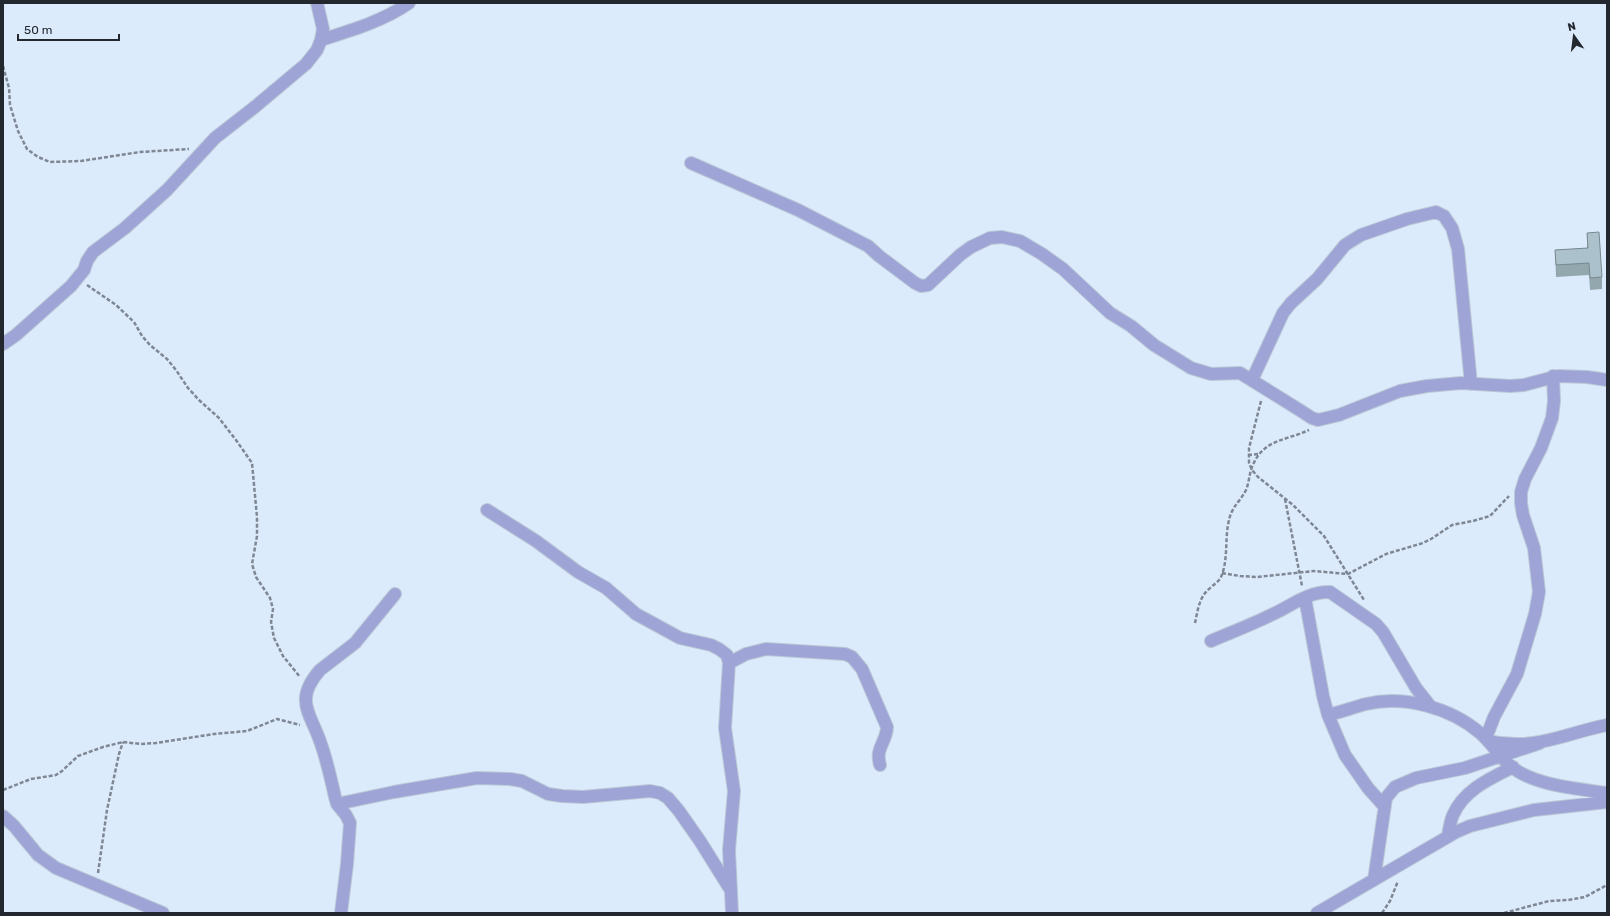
<svg xmlns="http://www.w3.org/2000/svg" width="1610" height="916" font-family="Rubik,sans-serif">
	<style>
		.lines { fill: none; stroke-linecap: round; stroke-linejoin: round }
		.minor-casing { stroke: #bbc8d7; stroke-width: 14 }
		.path { stroke: #7e8793; stroke-width: 2.5; stroke-dasharray: 4 2; stroke-linecap: butt }
		.minor { stroke: #9ea4d5; stroke-width: 12 }
		.wall { fill: #93a7af }
		.building { fill: #abc2cc; stroke: #78888f }
	</style>
	<rect width="100%" height="100%" fill="#dcebfc"/>
	<g class="lines">
		<g class="minor-casing">
			<path id="minor" d="M321 40C352 30 383 21 409 3
				M691 163 798 210 868 246 879 256 915 283 921 286 928 285 960 255 971 247 990 238 1002 237 1020 241 1042 254 1063 269 1110 313 1131 326 1154 345 1191 368 1211 374 1240 373 1298 409 1312 418 1318 420 1339 415 1400 391 1427 386 1461 383 1510 386 1524 385 1558 376 1587 377 1607 380
				M3 344 16 335 71 286 84 270 87 261 93 252 125 228 167 190 215 138 256 106 306 64 317 50 321 40 323 29 317 3
				M1252 380 1283 313 1291 303 1317 279 1345 245 1361 235 1407 219 1436 212 1444 216 1452 228 1458 249 1471 384
				M487 510 536 541 578 572 606 588 636 614 680 638 711 645 719 649 727 655 729 663 725 728 734 791 729 850 732 913
				M1305 598 1323 696 1328 715 1345 755 1368 788 1384 806
				M1211 641C1232 632 1253 624 1273 614 1291 606 1309 591 1330 592L1376 624 1383 632 1416 688 1431 707
				M729 663 746 654 766 649 845 654 852 657 862 669 887 727C886 744 875 747 880 765
				M1328 715C1341 712 1354 707 1366 704 1405 695 1451 708 1480 733 1494 745 1503 763 1519 772 1543 786 1579 789 1607 793
				M1486 738 1494 717 1517 674 1535 614 1539 592 1534 548 1523 515 1521 503V492L1525 479 1541 448 1552 418 1554 401 1553 376
				M1488 741C1536 751 1562 734 1607 725
				M337 804 394 792 477 778 510 779 522 781 548 794 562 796 583 797 650 791 660 793 668 798 679 811 700 841 730 889
				M3 816 14 826 38 855 56 868 163 913
				M1448 836C1449 830 1450 822 1453 815 1464 790 1489 779 1513 767
				M1374 880 1386 798 1395 787 1416 778 1465 768 1540 743
				M341 913 347 864 350 823 346 815 337 804 335 797C331 779 327 761 321 744 311 713 293 701 320 670L355 643 395 594
				M1317 913 1456 832 1470 826 1534 810 1607 802"/>
		</g>
		<path class="path" d="M3 66 9 88 10 105 18 131 27 149 38 157 50 162 81 161 140 152 189 149
			M87 285 116 305 134 322 142 336 150 345 167 359 176 370 188 388 199 400 219 418 236 440 252 463 257 517V536L252 564 256 577 270 598 273 609 271 622 274 638 283 656 300 677
			M1261 401 1249 448V463L1252 470 1258 477 1293 505 1324 536 1364 600
			M1248 455 1259 454
			M1285 499 1302 586
			M1222 573 1240 576 1257 577 1314 571 1348 574 1386 554 1423 543 1431 539 1452 525 1473 521 1490 516 1509 496
			M1195 623C1197 614 1199 599 1206 592 1210 587 1218 583 1221 577 1228 561 1225 542 1228 525 1231 506 1238 505 1246 490 1249 483 1249 475 1252 467 1263 439 1285 441 1309 430
			M3 790 31 779 56 775 62 771 78 756 103 747 123 742 141 744 156 743 214 734 247 731 277 719 300 725
			M98 873 107 810 119 754 123 742
			M1382 913 1390 901 1398 881
			M1504 913 1549 901 1568 900 1585 897 1607 885"/>
		<use href="#minor" class="minor"/>
	</g>
	<path class="wall" d="M1587 233 1602 277V289L1590 290 1589 275 1556 277 1555 250 1587 248Z"/>
	<path class="building" d="M1599 232 1602 277 1590 278 1589 263 1556 265 1555 250 1588 248 1587 233Z"/>
	<rect width="1610" height="916" fill="none" stroke="#23282f" stroke-width="8"/>
	<g transform="translate(1574 36) rotate(346)" stroke="#dcebfc" stroke-width="3" paint-order="stroke">
	<path d="M0-3L7 15L0 10L-7 15Z" fill="#23282f"/>
	<text y="-6" font-size="11" font-weight="bold" text-anchor="middle" fill="#23282f">N</text>
	</g>
	<path d="M18 34v6h101v-6" fill="none" stroke="#23282f" stroke-width="2"/>
	<text x="24" y="34" font-size="12" fill="#23282f" stroke="#dcebfc" stroke-width="3" paint-order="stroke">50 m</text>
</svg>
